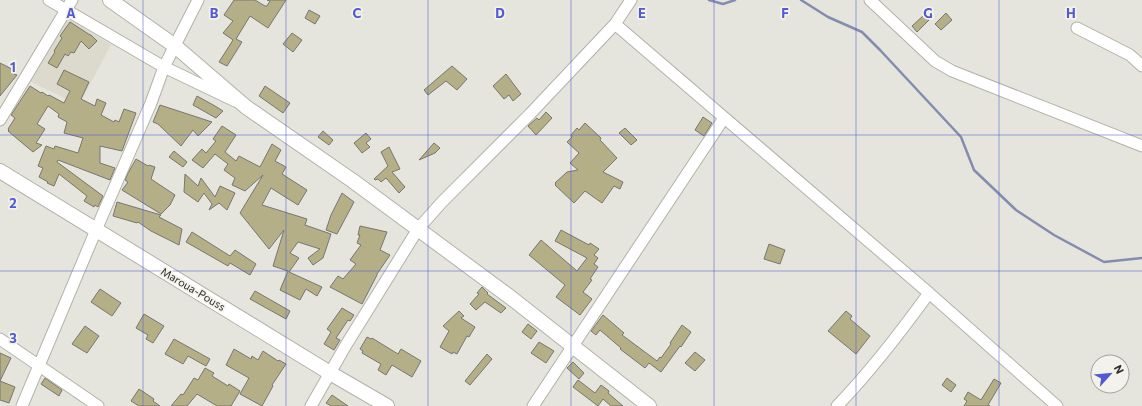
<svg xmlns="http://www.w3.org/2000/svg" width="1142" height="406" font-family="Commissioner,sans-serif">
	<style>
		.built { fill: #dcdacc }
		.lines { fill: none; stroke-linecap: round; stroke-linejoin: round }
		.stream { stroke: #848cb0; stroke-width: 2.5 }
		.building { fill: #b5af87; stroke: #777670 }
		.minor-casing { stroke: #b2b1a9; stroke-width: 13 }
		.major-casing { stroke: #b2b1a9; stroke-width: 16 }
		.minor { stroke: #fff; stroke-width: 11 }
		.major { stroke: #fff; stroke-width: 14 }
		.grid { fill: none; stroke: #525bd1; stroke-width: 1; stroke-opacity: 0.55 }
		.labels { text-anchor: middle; stroke-width: 3.5; stroke-linejoin: round; paint-order: stroke }
		.street-label { font-size: 11px; fill: #2f2f2c; stroke: #f3f2eb }
		.grid-label { font-size: 13px; text-anchor: middle; font-weight: bold; fill: #525bd1; stroke: #f3f2eb; stroke-width: 3.5; stroke-linejoin: round; paint-order: stroke }
	</style>
	<rect width="100%" height="100%" fill="#e6e5dd"/>
	<path class="built" d="M67 18 111 45 79 105 29 81Z"/>
	<g class="lines">
		<path class="stream" d="M709 0 723 4 735 0
			M801 0 828 17 862 32 880 50 961 137 974 170 1016 210 1054 235 1104 262 1142 258"/>
	</g>
	<path class="building" d="M234 0H255L265 6H267L270 1 267 0H286L268 28 250 16 236 39 242 42 227 66 219 62 233 40 223 33 233 21 224 15Z
		M309 10 320 16 315 24 305 18Z
		M946 13 952 20 941 30 935 24Z
		M924 15 929 20 917 32 912 26Z
		M70 22 90 35H91L97 41 89 49 81 41 74 53 71 52 68 56 65 54 57 68 48 63 55 52 54 51 62 38 60 36Z
		M292 33 302 40 293 52 283 44Z
		M0 63 16 71 14 74 17 75 0 96Z
		M452 66 467 79 457 90 446 81 428 95 424 90Z
		M64 70 89 82 81 99 95 106 97 99 106 103 101 115 114 122 115 120 119 122 124 109 136 113 122 151 100 146V163L115 168 110 180 58 160 57 162 103 196 98 207 95 205 94 207 84 201 87 196 59 174 54 186 47 183 48 182 39 177 43 168 38 166 46 146 54 149 55 146 78 153 83 138 64 133 67 122 58 117 59 114 48 106 37 124 45 129 36 143 42 145 33 152 8 131 9 130 8 129 15 118 11 115 30 86 41 93 42 92 48 96 49 95 51 96 64 103 70 91 57 84Z
		M506 74 521 94 513 101 509 95 504 99 493 86Z
		M265 86 290 103 283 113 259 96Z
		M197 96 215 106 223 111 216 118 193 105Z
		M160 105 212 122 198 136 193 130 181 146 158 124 153 122Z
		M546 112 552 118 536 135 528 126 537 118 539 120Z
		M703 117 712 123 704 136 695 130Z
		M585 123 601 138 600 140 617 158 603 172 623 182 620 189 614 186 602 203 585 191 574 203 555 185 556 184 555 183 567 172 578 170 570 163 579 153 567 142 572 137 571 135 577 128 579 130Z
		M222 126 236 135 225 152 236 161 239 156 260 167 272 144 281 150 275 161 286 167 282 174 307 190 298 205 271 188 262 205 307 219 305 225 331 234 323 258 313 265 308 258 320 249 298 242 290 253 299 258 289 272 322 287 317 296 306 289 300 300 280 290 288 271 273 266 284 230 269 249 240 213 263 175 245 191 232 185 235 178 224 170 228 164 215 154 203 168 192 160 202 149 206 153 216 141 213 139Z
		M625 128 637 140 631 145 619 133Z
		M323 131 333 140 329 145 318 137Z
		M366 133 371 139 366 143 370 147 362 153 354 143Z
		M434 143 440 148 435 153 419 160Z
		M389 147 400 169 392 172 405 187 399 193 386 178 381 182 378 179 375 180 374 179 388 166 381 152Z
		M174 151 187 162 183 167 169 157Z
		M136 159 148 166 149 165 155 167 151 179 175 195 170 205 161 214 122 190 128 182 125 180 128 173Z
		M185 174 198 186 201 178 215 197 220 186 235 193 227 210 219 203 209 210 212 204 204 193 198 202 184 192Z
		M342 193 354 202 337 234 326 230 331 215Z
		M117 202 161 215 159 217 182 229 179 245 151 231 138 222 137 223 113 216Z
		M360 226 387 232 380 250 390 255 377 274V275L362 304 330 287 338 276 343 279 356 264 350 260 361 245 357 243 360 235H358Z
		M561 230 589 245 590 243 599 249 594 255 598 258 594 264 598 267 590 279 592 280 583 292 592 299 580 315 556 297 565 285 529 255 541 240 577 271 587 258 555 241Z
		M192 232 230 256 235 250 256 264 250 275 230 263 228 266 186 242Z
		M769 244 785 250 780 264 764 259Z
		M482 287 488 293 487 294 506 308 501 313 485 302 476 310 470 304 479 294 477 293Z
		M100 289 121 303 112 316 91 302Z
		M255 291 290 311 286 319 250 299Z
		M342 308 354 315 350 321 348 320 336 338 340 340 334 350 324 344 331 332 327 329Z
		M459 311 464 316 461 318 475 327 469 337 467 336 457 354 453 352 452 354 440 347 449 331 443 326Z
		M846 311 852 316 850 319 870 336 856 354 828 331Z
		M144 314 164 326 153 343 146 339 148 335 136 328Z
		M603 315 624 333 622 335 657 361 660 357 661 358 671 344 670 343 682 325 691 332 681 347 680 346 661 372 649 363 645 368 620 349 621 348 600 330 596 335 591 331Z
		M528 324 537 331 531 339 522 332Z
		M85 326 99 336 87 353 72 344Z
		M367 337 371 339 372 338 398 354 401 349 421 361 412 377 392 365 386 375 378 370 381 364 362 353 363 351 360 349Z
		M174 339 210 359 206 366 188 356 183 364 165 354Z
		M539 342 554 351 546 363 531 353Z
		M234 349 251 359 252 356 258 360 263 351 278 361 279 360 286 364 272 385 273 386 262 406 240 394 249 378 226 365Z
		M695 352 705 360 695 371 685 363Z
		M0 353 11 358 0 381 15 387 9 403 0 400Z
		M487 354 492 359 470 385 465 381Z
		M573 362 584 373 579 379 567 368Z
		M205 368 214 373 212 376 228 386 229 384 240 391 231 406H217L197 394 187 406H171L181 394 183 395 194 378 198 380Z
		M45 378 62 390 59 396 41 384Z
		M947 378 956 385 951 392 942 385Z
		M994 379 1001 383 988 405 990 406H964L967 401 964 399 968 392 981 400Z
		M578 380 595 393 601 385 609 391 608 393 623 406H611L603 399 598 406 573 387Z
		M139 389 154 399 153 401 160 406H139L131 401Z
		M332 395 348 406H331L326 403Z"/>
	<g class="lines">
		<g class="minor-casing">
			<path id="minor" d="M49 0 164 67 235 101
				M870 0 935 61 952 71 1142 146
				M615 24 929 293C900 333 871 371 837 406
				M1077 28 1130 55 1142 66
				M0 120 72 0
				M929 293 1057 406
				M0 339 98 406
				M22 406 96 230 151 103 164 67 198 0
				M311 406 346 345 418 229 442 202 530 114 615 24 631 0
				M533 406 724 118"/>
		</g>
		<g class="major-casing">
			<path id="major" d="M110 0 175 46 246 107 353 181 510 297 649 406
				M0 171 330 373 387 406"/>
		</g>
		<use href="#minor" class="minor"/>
		<use href="#major" class="major"/>
	</g>
	<path class="grid" d="M143 0V406M286 0V406M428 0V406M571 0V406M714 0V406M856 0V406M999 0V406M0 135H1142M0 271H1142"/>
	<g class="labels">
		<g class="street-label">
			<text transform="translate(193 289) rotate(31)" y="4">Maroua-Pouss</text>
		</g>
	</g>
	<g class="grid-label">
		<text x="71" y="18">A</text>
		<text x="214" y="18">B</text>
		<text x="357" y="18">C</text>
		<text x="500" y="18">D</text>
		<text x="642" y="18">E</text>
		<text x="785" y="18">F</text>
		<text x="928" y="18">G</text>
		<text x="1071" y="18">H</text>
		<text x="13" y="72">1</text>
		<text x="13" y="208">2</text>
		<text x="13" y="343">3</text>
	</g>
	<g transform="translate(1110 374) rotate(63)"><circle r="19" fill="#f3f2eb" stroke="#a5a49f"/>
	<path d="M0-3L7 15L0 10L-7 15Z" fill="#525bd1"/>
	<text y="-6" font-size="11" font-weight="bold" text-anchor="middle" fill="#2f2f2c">N</text>
	</g>
</svg>
